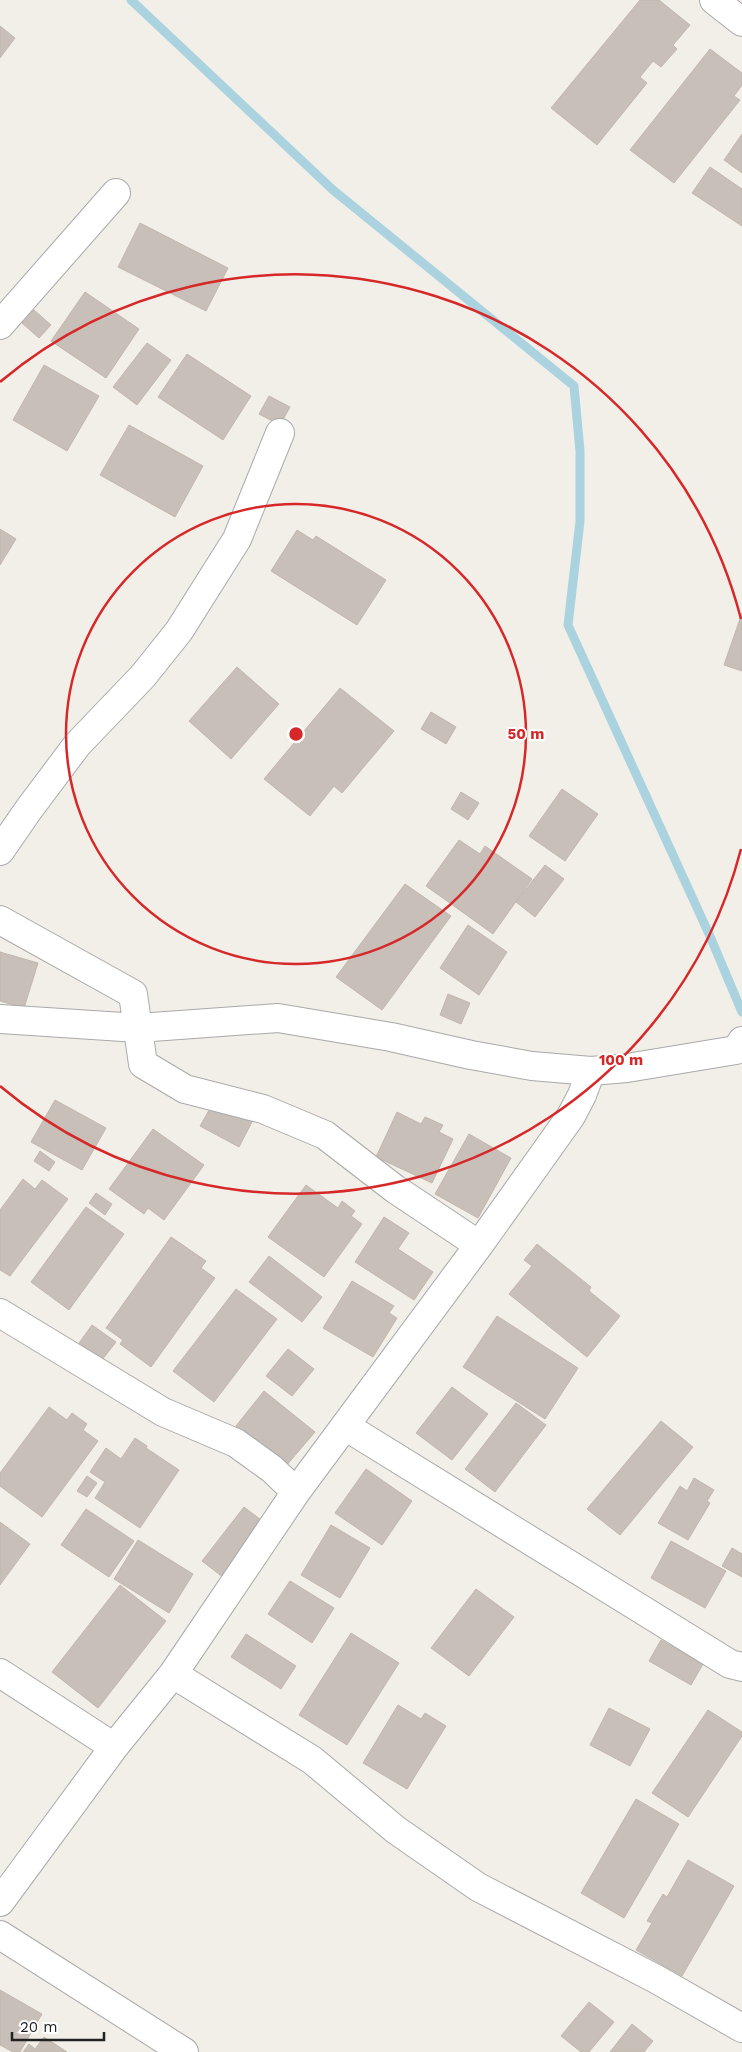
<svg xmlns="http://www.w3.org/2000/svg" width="742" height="2052" font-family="'Work Sans',sans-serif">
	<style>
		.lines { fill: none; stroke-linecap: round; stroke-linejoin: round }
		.stream { stroke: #aad3df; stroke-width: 9 }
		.building { fill: #c7bfb8; stroke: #c4b6ab }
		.minor-casing { stroke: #a9a9a9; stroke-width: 30 }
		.minor { stroke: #fff; stroke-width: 28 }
		.ring { fill: none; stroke: #d62828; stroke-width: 2.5 }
		.centre { fill: #d62828; stroke: #fff; stroke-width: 2.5 }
		.ring-label { font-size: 15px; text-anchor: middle; font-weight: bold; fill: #d62828; stroke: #fff; stroke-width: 4; stroke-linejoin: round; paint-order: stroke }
	</style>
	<rect width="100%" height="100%" fill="#f2efe9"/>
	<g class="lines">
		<path class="stream" d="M131 0 333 190 574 386 580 451V521L568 625 709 934 742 1012"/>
	</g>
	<path class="building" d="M640 0H659L690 25 673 45 677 49 661 67 653 61 640 77 647 83 597 145 551 108Z
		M0 26 15 38 0 58Z
		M710 49 742 73V85L734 96 740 100 674 183 630 150Z
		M742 134V173L724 160Z
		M710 167 742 189V226L692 193Z
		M140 223 228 268 206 311 118 267Z
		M85 292 139 329 106 378 51 341Z
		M34 310 51 325 39 338 22 323Z
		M147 343 171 360 137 405 113 387Z
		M187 354 251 396 223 440 158 397Z
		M44 365 99 396 67 451 13 420Z
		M269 396 290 407 280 425 259 414Z
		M129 425 203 466 175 517 100 475Z
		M0 529 16 539 0 565Z
		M297 530 313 540 316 536 386 580 357 625 271 571Z
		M742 613V671L724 665Z
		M237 667 279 704 231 759 189 721Z
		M340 688 394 731 342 793 334 786 310 816 264 779Z
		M431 712 456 727 446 744 421 729Z
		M562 789 598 814 565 861 529 836Z
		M461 792 479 803 468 820 451 809Z
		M459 840 480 854 485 846 532 879 493 934 426 886Z
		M545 865 564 879 535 917 516 902Z
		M405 884 451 916 382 1010 336 977Z
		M468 925 507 952 479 995 440 968Z
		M0 952 38 963 24 1008 0 1001Z
		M448 994 470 1003 461 1024 440 1015Z
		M55 1100 106 1128 82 1170 31 1142Z
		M215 1100 253 1120 239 1147 200 1126Z
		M397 1112 421 1124 425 1117 443 1125 439 1132 453 1139 432 1183 376 1157Z
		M153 1129 204 1165 164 1220 148 1208 144 1214 109 1189Z
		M469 1134 511 1158 478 1218 435 1194Z
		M40 1151 55 1162 49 1171 34 1161Z
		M23 1179 35 1189 42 1180 68 1199 10 1276 0 1270V1210Z
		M306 1185 338 1208 342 1201 355 1211 351 1216 362 1224 324 1277 268 1237Z
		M96 1193 112 1204 105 1215 89 1203Z
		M86 1207 124 1234 69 1310 31 1282Z
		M384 1217 409 1233 398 1249 433 1272 414 1300 355 1262Z
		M171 1237 206 1261 201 1268 215 1278 151 1367 120 1344 123 1340 106 1328Z
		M537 1244 591 1287 589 1291 620 1316 587 1357 509 1294 532 1266 524 1260Z
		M269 1256 322 1297 302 1322 249 1282Z
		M352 1281 394 1306 389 1313 397 1318 373 1357 323 1328Z
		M236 1289 277 1319 214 1402 173 1371Z
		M497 1316 578 1368 545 1419 463 1367Z
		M92 1325 116 1342 102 1360 79 1343Z
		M288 1349 314 1369 292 1396 266 1376Z
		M452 1387 488 1414 452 1460 416 1433Z
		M264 1391 315 1432 286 1466 236 1426Z
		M516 1403 546 1425 495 1492 465 1469Z
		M49 1407 67 1420 72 1413 87 1424 83 1430 98 1441 42 1517 0 1486V1473Z
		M661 1421 693 1447 620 1535 587 1509Z
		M135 1438 147 1446 146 1448 179 1470 140 1528 95 1498 105 1482 90 1472 106 1448 121 1459Z
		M366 1469 412 1501 382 1545 335 1513Z
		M87 1476 97 1483 87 1497 77 1491Z
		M694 1478 714 1490 707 1501 710 1503 688 1540 658 1523 680 1486 687 1491Z
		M244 1507 265 1523 224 1578 202 1561Z
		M86 1509 134 1541 109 1577 61 1545Z
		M0 1522 30 1544 0 1585Z
		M331 1525 370 1548 340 1598 301 1575Z
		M138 1540 193 1574 169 1613 114 1579Z
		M671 1541 726 1571 705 1608 651 1578Z
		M732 1548 742 1554V1577L722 1566Z
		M290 1581 334 1608 312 1643 268 1614Z
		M120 1585 166 1621 98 1708 52 1672Z
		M476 1589 514 1617 469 1676 431 1648Z
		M351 1633 399 1663 347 1745 299 1715Z
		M246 1634 296 1666 281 1689 231 1657Z
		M661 1640 703 1664 691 1685 649 1661Z
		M398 1705 421 1719 425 1713 446 1726 407 1789 363 1763Z
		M609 1708 650 1729 630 1766 590 1745Z
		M708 1710 742 1732V1736L688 1817 652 1793Z
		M636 1799 679 1824 624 1918 581 1893Z
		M688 1860 734 1886 682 1976 636 1950 652 1923 647 1921 663 1894 667 1897Z
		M0 1990 42 2014 20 2052H13L0 2045Z
		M589 2002 614 2022 589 2052H581L561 2036Z
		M632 2024 653 2041 644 2052H610Z
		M44 2037 64 2050 67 2052H23L29 2044 35 2049Z"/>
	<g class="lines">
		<g class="minor-casing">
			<path id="minor" d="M714 0 742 22
				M0 325 116 193
				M0 851 29 809 77 745 143 676 179 631 237 539 280 433
				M0 920 133 994 143 1064 185 1089 263 1109 325 1135 395 1189 479 1245
				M0 1019 138 1028 278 1018 391 1037 471 1055 532 1066 591 1071 627 1068 736 1050 742 1041
				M0 1313 163 1412 236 1443 272 1469 296 1492 173 1674 312 1760 396 1830 478 1887 656 1979 742 2028
				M345 1426 730 1664 742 1667
				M296 1492 479 1245 571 1116 582 1095 591 1071
				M0 1673 114 1747
				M0 1902 114 1747 173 1674
				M0 1935 184 2052"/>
		</g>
		<use href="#minor" class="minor"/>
	</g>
	<g class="ring">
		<circle cx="296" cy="734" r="230"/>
		<path d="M741 849A460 460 0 0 1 0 1086M0 382A460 460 0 0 1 741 619"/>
	</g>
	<circle cx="296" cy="734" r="8" class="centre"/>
	<g class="ring-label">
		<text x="526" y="739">50 m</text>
		<text x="621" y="1065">100 m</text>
	</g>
	<path d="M12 2032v8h92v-8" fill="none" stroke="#222222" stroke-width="2.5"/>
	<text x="20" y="2032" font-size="15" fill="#222222" stroke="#ffffff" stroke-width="4" paint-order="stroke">20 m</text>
</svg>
